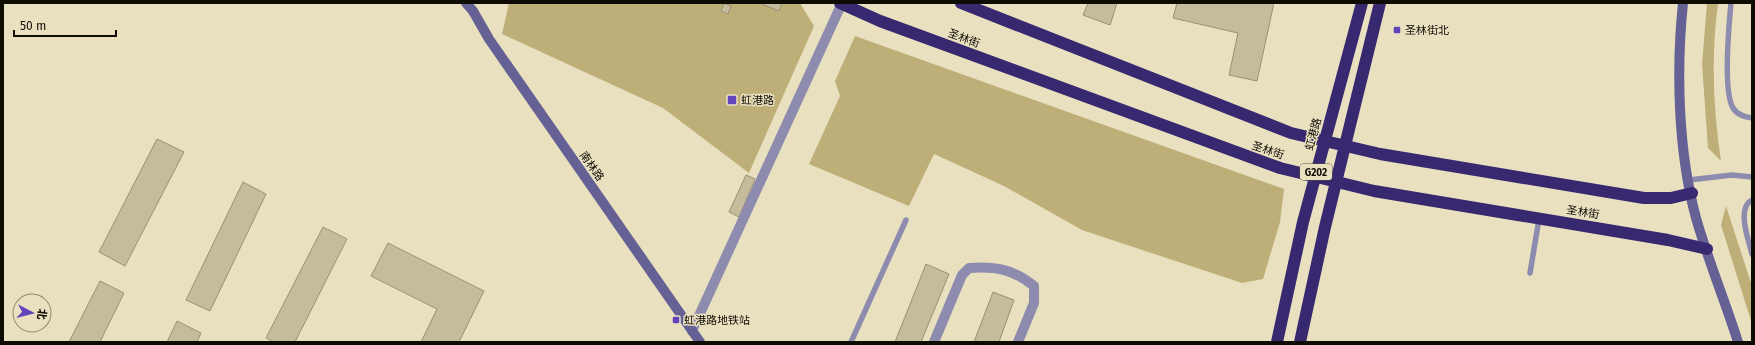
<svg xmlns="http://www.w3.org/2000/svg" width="1755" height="345" font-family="'Fira Sans','Noto Sans SC',sans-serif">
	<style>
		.green { fill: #beae78 }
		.building { fill: #c5bb9d; stroke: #9a9173 }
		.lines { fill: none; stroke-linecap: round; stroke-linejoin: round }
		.lane { stroke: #8d8bae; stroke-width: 5.5 }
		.street { stroke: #8d8bae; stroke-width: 10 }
		.secondary { stroke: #666194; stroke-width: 10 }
		.highway { stroke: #37286f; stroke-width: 12 }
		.poi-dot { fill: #6045bd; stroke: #e9e0c0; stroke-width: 1.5 }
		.labels { text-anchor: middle; stroke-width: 3; stroke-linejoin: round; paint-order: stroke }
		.shield { fill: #e9e0c0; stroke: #504b3c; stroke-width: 1 }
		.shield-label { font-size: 10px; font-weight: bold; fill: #0e0b03 }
		.poi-label { font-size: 11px; fill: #0e0b03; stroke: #e9e0c0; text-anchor: start }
		.street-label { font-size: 11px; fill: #0e0b03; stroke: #e9e0c0 }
	</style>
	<rect width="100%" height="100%" fill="#e9e0c0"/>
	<path class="green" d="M509 3H800L814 26 749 173 663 108 502 34Z
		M1707 3H1718C1711 56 1713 108 1721 161L1708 148 1702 64Z
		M855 36 1284 189 1280 222 1263 279 1242 283 1082 230 1004 186 934 154 909 206 809 164 840 96 835 81Z
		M1726 206 1752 286V324L1721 225Z"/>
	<path class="building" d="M724 3 731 6 728 14 721 11Z
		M759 3H782L779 11Z
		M1088 3H1117L1110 25 1083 15Z
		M1177 3H1274L1257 81 1229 75 1238 33 1173 18Z
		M157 139 184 152 125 266 99 252Z
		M746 175 755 179 739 217 729 212Z
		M243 182 266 194 210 311 186 300Z
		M323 227 347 239 295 342H274L266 338Z
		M388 243 484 291 459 342H421L437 309 371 276Z
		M926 264 949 274 921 342H895Z
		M100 281 124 293 100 342H69Z
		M993 292 1014 300 999 342H974Z
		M177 321 201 333 197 342H167Z"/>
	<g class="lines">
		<path class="lane" d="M1731 3C1729 24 1723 91 1733 108 1737 115 1745 117 1752 118
			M1689 180 1732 175 1752 177
			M1752 200C1736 207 1749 242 1752 254
			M1530 273 1539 219
			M851 342 906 220"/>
		<path class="street" d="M692 331 842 3
			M934 342 962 275 969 268C995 266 1013 269 1034 286V303L1018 342"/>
		<path class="secondary" d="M466 3 473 11 489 39 700 342
			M1683 3C1676 71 1678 151 1696 218 1708 260 1725 301 1738 342"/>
		<path class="highway" d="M840 3 880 21 1280 168 1374 191 1668 240 1707 249
			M961 3 1291 133 1380 154 1644 198H1671L1692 193
			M1277 342 1303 222 1362 3
			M1300 342 1325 227 1380 3"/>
	</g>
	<g class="poi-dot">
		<rect x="1393" y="26" width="8" height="8" rx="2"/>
		<rect x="727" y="95" width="10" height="10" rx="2"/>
		<rect x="672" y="316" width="8" height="8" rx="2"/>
	</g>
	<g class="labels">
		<rect class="shield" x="1300" y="164" width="32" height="16" rx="3"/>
		<g class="shield-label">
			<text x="1316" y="176">G202</text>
		</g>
		<g class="poi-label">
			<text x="1405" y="34">圣林街北</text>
			<text x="741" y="104">虹港路</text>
			<text x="684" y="324">虹港路地铁站</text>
		</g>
		<g class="street-label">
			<text transform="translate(964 38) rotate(20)" y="4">圣林街</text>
			<text transform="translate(1313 134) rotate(-75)" y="4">虹港路</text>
			<text transform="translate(1268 150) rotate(19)" y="4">圣林街</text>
			<text transform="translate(592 166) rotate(55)" y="4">南林路</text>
			<text transform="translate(1583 212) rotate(9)" y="4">圣林街</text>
		</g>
	</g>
	<rect width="1755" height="345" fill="none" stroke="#0e0b03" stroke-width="8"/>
	<g transform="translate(32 313) rotate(97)"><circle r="19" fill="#e9e0c0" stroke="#918b74"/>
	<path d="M0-3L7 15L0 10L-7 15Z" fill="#6045bd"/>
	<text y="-6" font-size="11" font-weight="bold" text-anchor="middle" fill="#0e0b03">北</text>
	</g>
	<path d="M14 30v6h102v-6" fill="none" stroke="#0e0b03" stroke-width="2"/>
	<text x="20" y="30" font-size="12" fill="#0e0b03" stroke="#e9e0c0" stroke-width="3" paint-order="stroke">50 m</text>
</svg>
